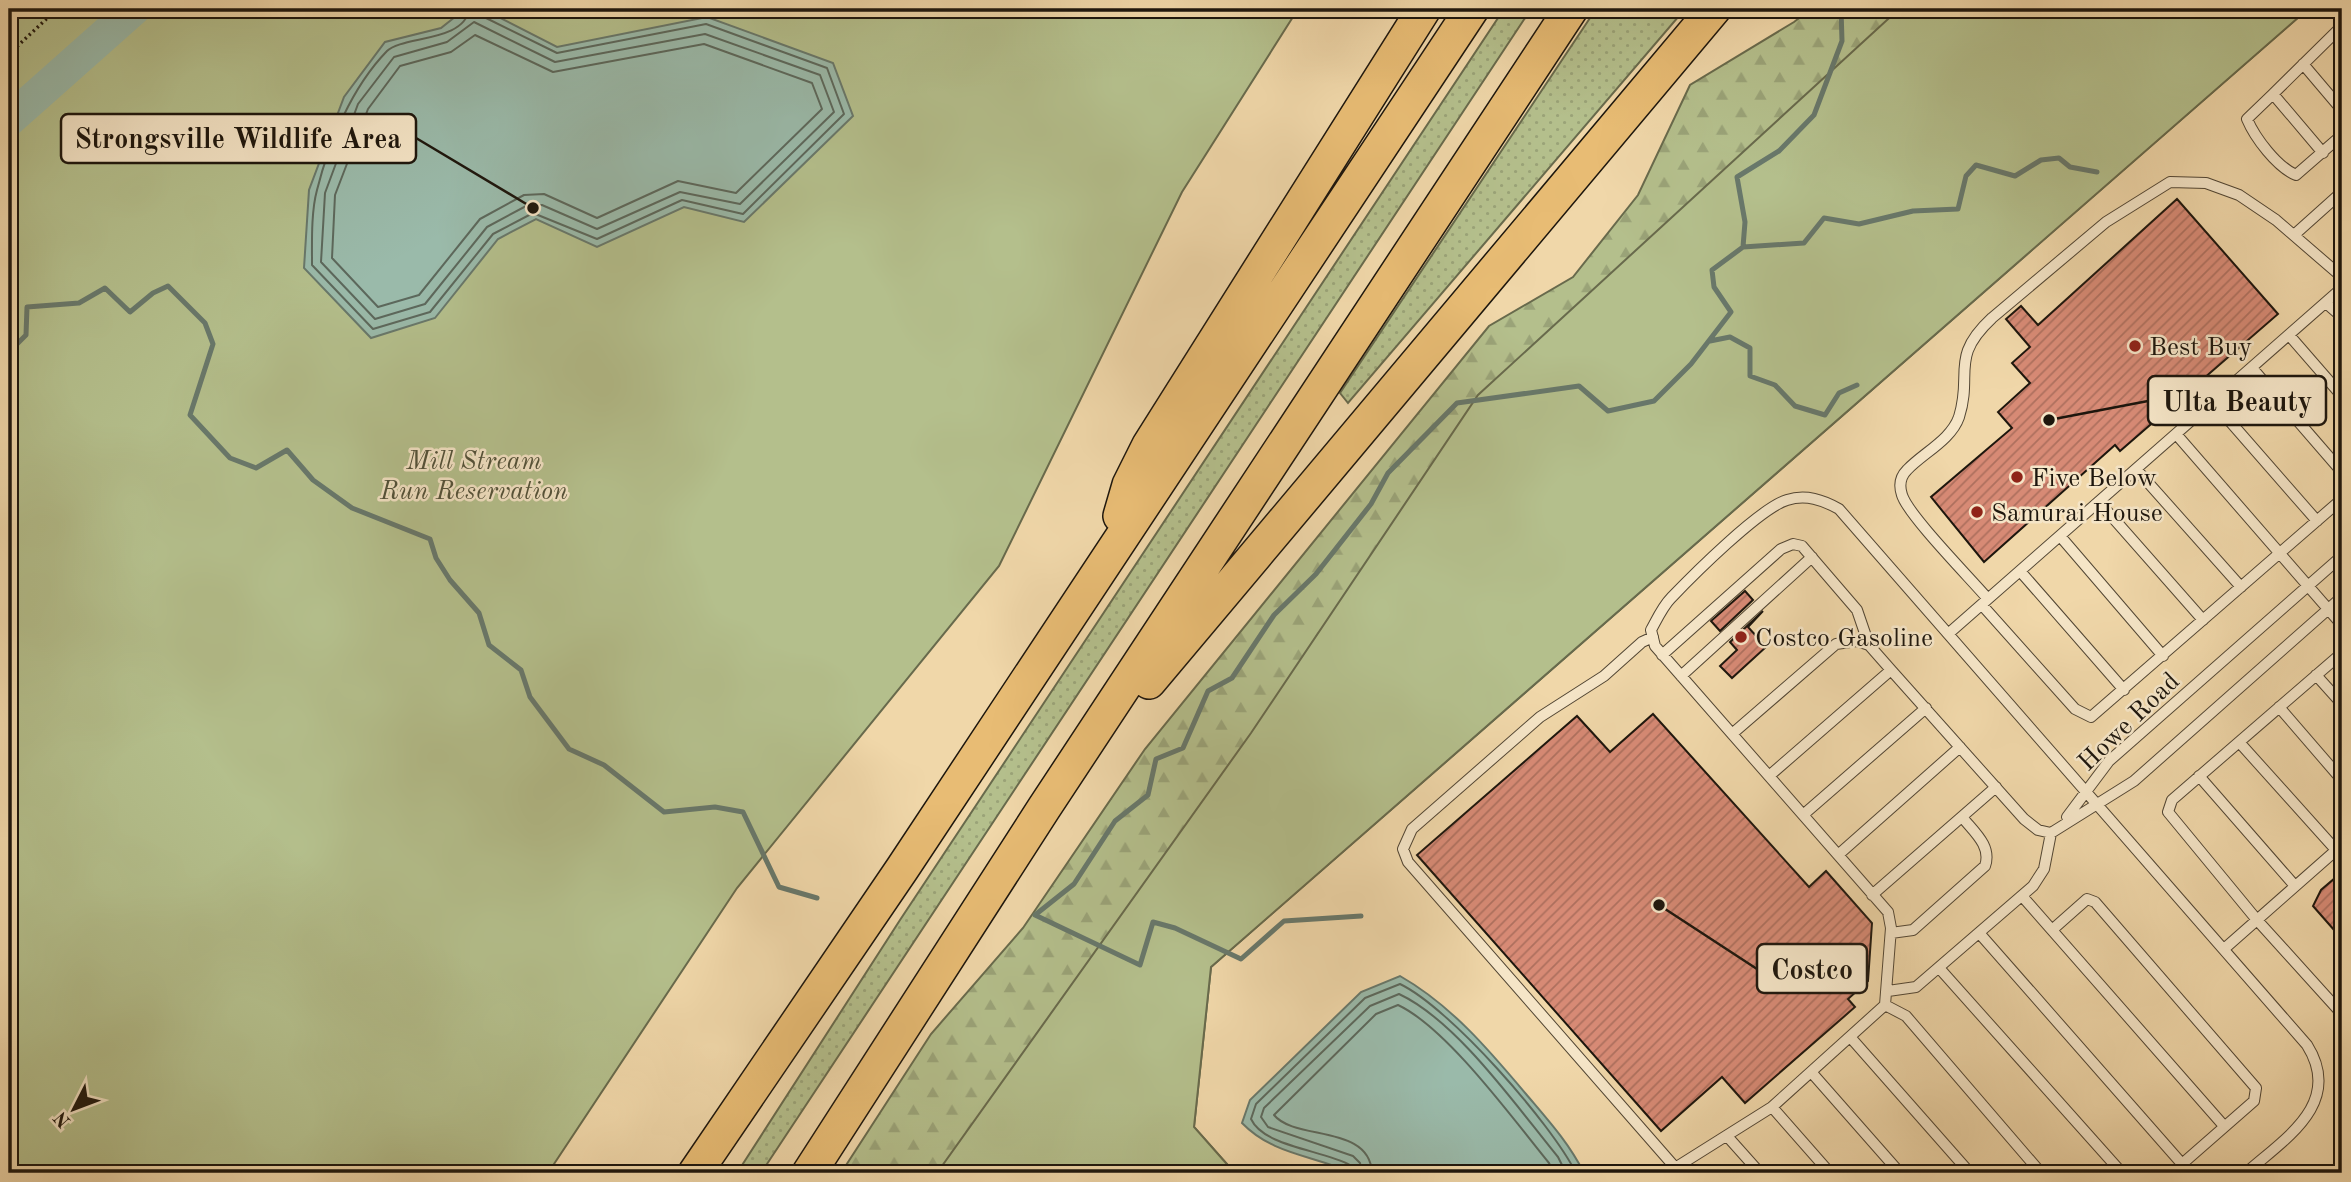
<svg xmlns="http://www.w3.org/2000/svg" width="2351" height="1182" font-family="'Old Standard TT',serif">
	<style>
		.grass { fill: url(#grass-dots); stroke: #686a4c; stroke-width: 2 }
		.forest { fill: url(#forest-firs); stroke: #686a4c; stroke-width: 2 }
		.green { fill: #b4bf8c; stroke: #686a4c; stroke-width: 2 }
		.water { fill: #9abaaa; stroke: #68786b; stroke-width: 2 }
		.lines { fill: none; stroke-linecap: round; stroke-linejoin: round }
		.shore { stroke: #5c685c; stroke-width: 2 }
		.stream { stroke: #68786b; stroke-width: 5 }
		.river { stroke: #9abaaa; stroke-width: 33 }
		.building { fill: url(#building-hatch); stroke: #1d160d; stroke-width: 2 }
		.service-casing { stroke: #524634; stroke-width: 12 }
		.motorway-casing { stroke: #1d160d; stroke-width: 36 }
		.path { stroke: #1d160d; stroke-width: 3.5; stroke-dasharray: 2 3.5; stroke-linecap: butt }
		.service { stroke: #f5e5c7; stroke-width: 10 }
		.motorway { stroke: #e8bc74; stroke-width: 33 }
		.poi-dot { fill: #8f2418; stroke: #f5e5c7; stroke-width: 2.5 }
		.labels { text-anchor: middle; stroke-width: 5; stroke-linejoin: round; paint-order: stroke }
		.poi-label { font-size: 26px; fill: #1d160d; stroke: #f5e5c7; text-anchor: start }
		.park-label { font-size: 26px; font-style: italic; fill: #525139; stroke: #f5e5c7 }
		.street-label { font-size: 26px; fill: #1d160d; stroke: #f5e5c7 }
		.leader { fill: none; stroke: #1d160d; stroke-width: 2.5 }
		.callout-dot { fill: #1d160d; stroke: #f5e5c7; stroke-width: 2.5 }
		.callout { fill: #f5e5c7; stroke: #1d160d; stroke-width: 2.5 }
		.callout-label { font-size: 28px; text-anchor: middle; font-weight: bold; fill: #1d160d }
	</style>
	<defs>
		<pattern id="grass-dots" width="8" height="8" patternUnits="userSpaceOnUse" patternTransform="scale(1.75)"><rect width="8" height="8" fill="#b4bf8c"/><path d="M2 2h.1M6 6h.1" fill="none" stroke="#9aa378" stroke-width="1.8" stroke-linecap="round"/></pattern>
		<pattern id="forest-firs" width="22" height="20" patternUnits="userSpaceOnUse" patternTransform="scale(1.75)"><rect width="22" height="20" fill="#b4bf8c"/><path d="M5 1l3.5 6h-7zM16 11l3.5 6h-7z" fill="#9aa378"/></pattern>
		<pattern id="building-hatch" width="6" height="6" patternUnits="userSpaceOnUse" patternTransform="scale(1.75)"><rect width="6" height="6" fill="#d78a75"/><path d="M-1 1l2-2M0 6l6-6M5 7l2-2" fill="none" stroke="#ae705e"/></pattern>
	</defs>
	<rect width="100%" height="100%" fill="#f0d7a9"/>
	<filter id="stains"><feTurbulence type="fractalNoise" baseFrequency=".00286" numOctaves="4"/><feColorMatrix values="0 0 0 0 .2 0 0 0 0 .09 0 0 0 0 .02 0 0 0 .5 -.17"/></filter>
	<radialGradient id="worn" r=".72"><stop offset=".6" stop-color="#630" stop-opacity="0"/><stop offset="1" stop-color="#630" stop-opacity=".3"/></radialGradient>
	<path class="grass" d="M1504 9H1531L761 1173H737L900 920Z
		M1596 9H1685L1348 403 1340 393Z"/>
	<path class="forest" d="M1811 9H2308L1211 967 1194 1127 1233 1171 1241 1173H841L931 1034 1023 928 1145 749 1489 326 1573 277 1638 195 1690 85 1794 22Z"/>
	<path class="green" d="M9 9H1298L1182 192 999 566 737 888 548 1173H9Z
		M1899 9H2308L1211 967 1194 1127 1233 1171 1241 1173H937L1251 733 1478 395Z"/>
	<path class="water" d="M465 9H483L557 47 707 17 833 63 853 116 744 222 684 207 597 247 536 219 498 239 435 318 371 338 304 268 309 190 344 97 385 42 441 28Z
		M1400 976C1451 1005 1489 1050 1526 1094 1548 1120 1569 1143 1584 1173H1352C1313 1155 1273 1155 1242 1123L1250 1100 1361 992Z"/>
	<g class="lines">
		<path class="shore" d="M469 9C465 42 402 36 387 51 352 87 329 142 317 190 311 212 312 242 312 265L373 329 430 312 493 234 533 213 597 239 682 200 743 214 844 114 827 68 706 24 557 53 486 18 482 9
			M474 22 555 62 705 34 820 75 834 112 740 204 680 192 597 229 542 205H528L487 227 425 304 375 319 321 262 325 193 358 104 394 57 447 42Z
			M475 35 553 72 704 44 812 83 822 109 736 193 678 181 597 218 544 194 524 195 480 219 419 295 378 307 332 258 335 195 368 109 400 66 451 52Z
			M1353 1173 1350 1165C1323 1150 1264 1147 1251 1119L1256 1104 1365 998 1400 984C1450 1008 1551 1123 1576 1173
			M1362 1173 1360 1163 1353 1156 1268 1127 1261 1117 1264 1108 1370 1006 1399 994C1457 1021 1517 1107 1558 1157L1566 1173
			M1372 1173C1370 1124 1295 1141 1274 1115L1376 1014 1398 1005C1447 1028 1513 1119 1549 1163L1554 1173"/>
		<path class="stream" d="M1910 9H1947
			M1743 247 1804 243 1824 218 1859 224 1913 211 1958 209 1966 176 1976 165 2015 176 2041 160 2059 158 2070 167 2097 172
			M1710 341 1730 337 1750 348V376L1775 385 1795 406 1825 415 1839 393 1857 385
			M9 352 26 335 27 307 79 303 105 288 130 312 153 293 168 286 205 323 213 344 190 415 230 458 256 468 287 450 313 480 352 508 430 539 436 558 450 580 479 613 489 645 521 670 530 697 569 749 604 765 664 812 715 807 743 812 779 887 817 898
			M1361 916 1284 921 1241 959 1175 928 1153 922 1140 965 1035 915 1074 884 1115 821 1148 795 1156 759 1183 748 1208 691 1232 678 1274 615 1316 574 1371 504 1388 473 1457 403 1579 386 1608 411 1654 401 1691 364 1731 312 1714 287 1712 270 1743 247 1745 222 1737 177 1779 151 1814 115 1842 41 1841 9"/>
		<path class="river" d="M9 120 134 9"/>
	</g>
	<path class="building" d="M2177 199 2278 314 2120 451 2115 445 1984 562 1931 497 2012 428 1998 412 2030 383 2012 363 2030 347 2006 319 2021 306 2038 325Z
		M1745 591 1753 600 1720 631 1711 621Z
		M1763 611 1748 627 1766 647 1732 678 1720 666 1737 650 1730 642Z
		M1653 714 1809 887 1826 871 1872 923 1868 981 1848 999 1855 1007 1745 1103 1722 1077 1661 1131 1417 855 1577 716 1610 752Z
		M2342 872V939L2313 906 2321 890Z"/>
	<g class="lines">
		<g class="service-casing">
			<path id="service" d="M2303 64 2342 110
				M2273 94 2342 26
				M2323 153 2273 94 2247 119C2255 138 2277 167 2296 175L2342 135
				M2294 235 2342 192
				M2326 303 2342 317
				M2289 335 2342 396
				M2252 368 2342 472
				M2213 402 2317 521
				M2176 434 2342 625
				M2136 469 2241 587
				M2099 502 2203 620
				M2060 536 2163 656
				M2020 571 2124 690
				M1988 599C1971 579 1908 515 1902 495 1899 486 1900 477 1907 470 1923 453 1951 440 1959 417 1973 373 1949 358 1992 318L2106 222 2170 182 2206 183 2239 195 2276 220 2342 277
				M1982 605 2075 709 2091 717 2342 499
				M1948 634 2342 288
				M1653 637 1642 642 1604 676 1540 717 1412 829 1403 849 1408 862 1680 1173
				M2342 653 2172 800 2168 812 2257 920 2342 1014
				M1662 655 1781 549 1793 544 1802 546 1857 610 1869 645 1891 670 2024 819 2038 830 2051 833 2134 781 2342 597
				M2316 675 2342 704
				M1681 676 1812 557
				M2279 707 2342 780
				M1732 734 1836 644 1857 641 1869 645
				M2239 742 2336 850
				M1769 776 1891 670
				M2199 776 2295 886
				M1803 815 1926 708
				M2067 817 2109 761 2342 556
				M1838 855 1960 747
				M1872 895 1996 787
				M2022 896 2224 1126
				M2052 930 2087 899 2095 902 2256 1088 2254 1101 2182 1164
				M1891 933 1913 930 1985 866C1992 846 1974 832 1962 817
				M1980 934 2190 1173
				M2224 949 2342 845
				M1940 969 2122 1173
				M1888 991 1916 987 2033 886 2044 869 2051 833
				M1885 1005 1906 1016 2041 1173
				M1851 1038 1970 1173
				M1812 1073 1900 1173
				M1772 1107 1830 1173
				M1727 1136 1760 1173
				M1675 1168 1772 1107 1885 1005 1891 928 1888 912 1655 646 1651 630C1657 619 1663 606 1671 598 1693 575 1760 508 1787 500 1806 494 1823 500 1839 509L2307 1045C2344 1104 2284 1139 2246 1173"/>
		</g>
		<g class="motorway-casing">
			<path id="motorway" d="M1120 516 1129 485 1149 445 1424 9
				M1149 682 1714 9
				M695 1173 902 869 1472 9
				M809 1173 1044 808 1571 9"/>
		</g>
		<path class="path" d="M9 54 57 9"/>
		<use href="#service" class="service"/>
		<use href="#motorway" class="motorway"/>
	</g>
	<g class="poi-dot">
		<circle cx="2135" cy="346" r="7"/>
		<circle cx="2017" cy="477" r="7"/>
		<circle cx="1977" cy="512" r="7"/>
		<circle cx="1741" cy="637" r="7"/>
	</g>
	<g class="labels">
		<g class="poi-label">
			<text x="2149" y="355">Best Buy</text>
			<text x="2031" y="486">Five Below</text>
			<text x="1991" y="521">Samurai House</text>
			<text x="1755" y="646">Costco Gasoline</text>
		</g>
		<g class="park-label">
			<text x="474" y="469">Mill Stream<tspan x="474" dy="30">Run Reservation</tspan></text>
		</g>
		<g class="street-label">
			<text transform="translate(2128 721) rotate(-44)" y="9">Howe Road</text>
		</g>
	</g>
	<path class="leader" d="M533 208L416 138M2049 420L2148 401M1659 905L1757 969"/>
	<g class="callout-dot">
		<circle cx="533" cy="208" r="7"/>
		<circle cx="2049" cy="420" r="7"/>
		<circle cx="1659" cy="905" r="7"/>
	</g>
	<g class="callout">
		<rect x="61" y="114" width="355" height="49" rx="7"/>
		<rect x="2148" y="376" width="178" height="49" rx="7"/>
		<rect x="1757" y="944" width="110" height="49" rx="7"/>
	</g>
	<g class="callout-label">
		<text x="238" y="148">Strongsville Wildlife Area</text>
		<text x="2237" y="411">Ulta Beauty</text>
		<text x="1812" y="979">Costco</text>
	</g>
	<rect width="2351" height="1182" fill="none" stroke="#f0d7a9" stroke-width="35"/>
	<rect x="10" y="10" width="2330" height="1161" fill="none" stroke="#1d160d" stroke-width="3.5"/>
	<rect x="18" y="18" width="2316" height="1147" fill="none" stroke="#1d160d" stroke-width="2"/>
	<g transform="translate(74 1109) rotate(228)" stroke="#f5e5c7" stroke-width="5" paint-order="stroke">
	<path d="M0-5L12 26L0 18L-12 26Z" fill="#1d160d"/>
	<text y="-10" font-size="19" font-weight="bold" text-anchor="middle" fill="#1d160d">N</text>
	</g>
	<rect width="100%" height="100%" filter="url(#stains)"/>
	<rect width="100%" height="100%" fill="url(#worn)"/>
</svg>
